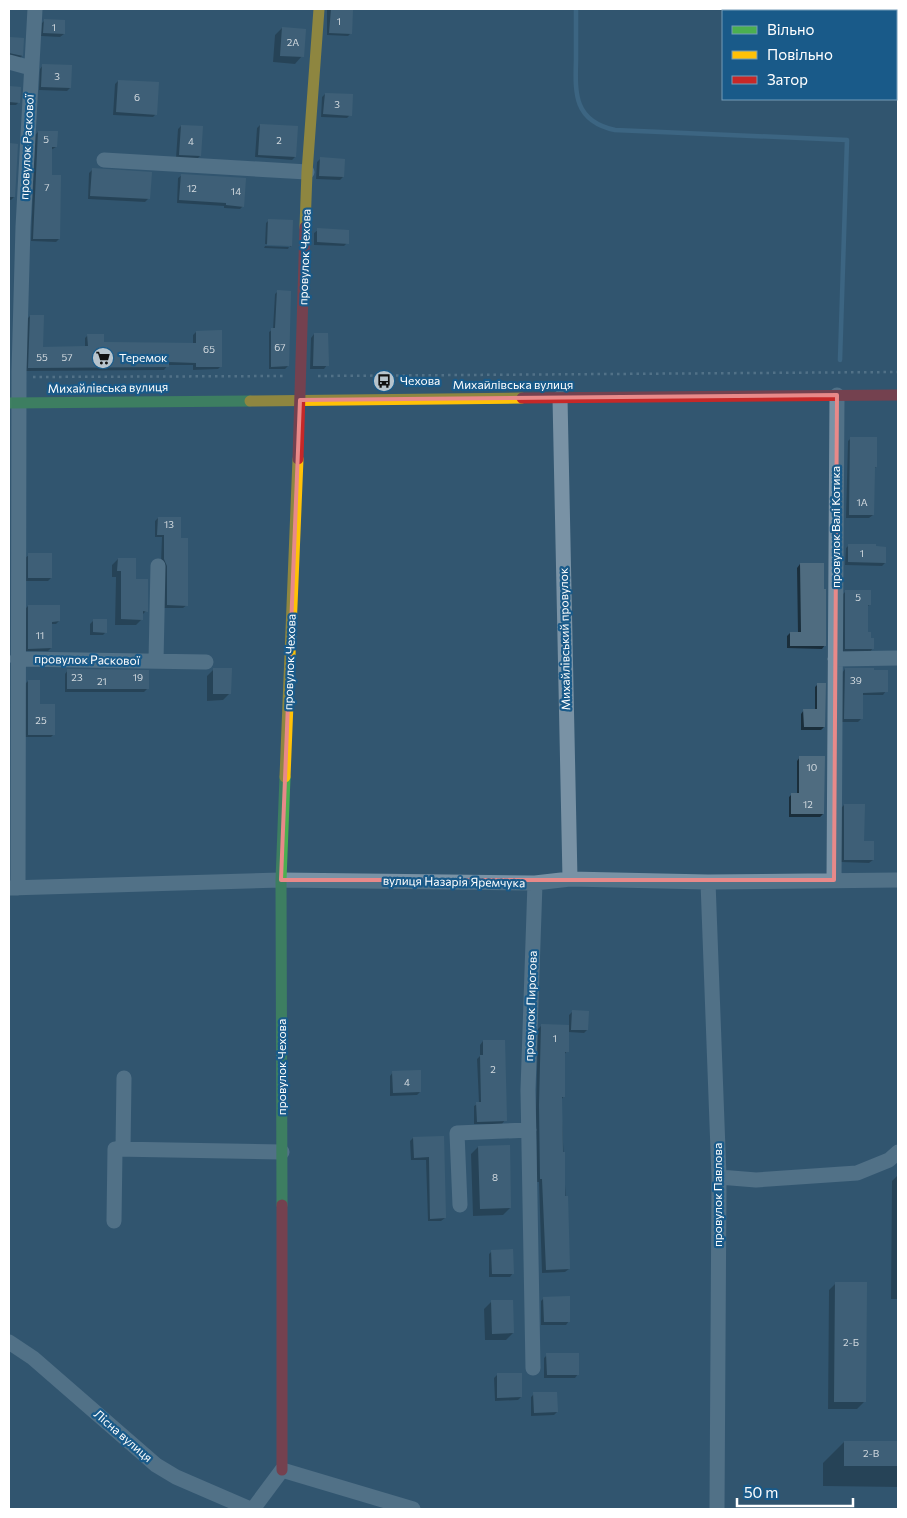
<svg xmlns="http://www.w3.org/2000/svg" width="907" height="1518" font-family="Commissioner,sans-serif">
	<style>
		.shadow { fill: #0007 }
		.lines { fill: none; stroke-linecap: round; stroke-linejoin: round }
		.stream { stroke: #4a7899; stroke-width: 4.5 }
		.building { fill: #4f6c80 }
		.path { stroke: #7992a5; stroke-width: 2.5; stroke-dasharray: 2.5 4; stroke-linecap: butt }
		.street { stroke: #7992a5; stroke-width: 15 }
		.fast { stroke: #4caf50; stroke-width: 11 }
		.slow { stroke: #ffc107; stroke-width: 11 }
		.jam { stroke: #c62828; stroke-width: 11 }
		.marked { fill: none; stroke: #e88989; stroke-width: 4; stroke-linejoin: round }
		.labels { text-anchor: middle; stroke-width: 4.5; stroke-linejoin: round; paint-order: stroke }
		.number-label { font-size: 10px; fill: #d3dadf }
		.street-label { font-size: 12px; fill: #fff; stroke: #195a89 }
		.poi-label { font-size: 12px; fill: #fff; stroke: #195a89; text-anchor: start }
	</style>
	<rect width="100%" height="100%" fill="#325670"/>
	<path class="shadow" d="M327 9H352L351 33 348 36 327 35Z
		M45 20 64 34 60 37 41 36 42 23Z
		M282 28 302 56 295 64 273 62 275 35Z
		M9 38 23 39 22 56 19 59 9 57Z
		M43 65 70 88 67 91 39 90 40 69Z
		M118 81 156 114 153 117 113 115 115 84Z
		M9 88H20L19 102 16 105H9Z
		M325 94 350 115 347 118 321 117 322 97Z
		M260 125 295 157 292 160 255 157 257 128Z
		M181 126 200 156 197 159 176 158 178 129Z
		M38 132 56 147 51 150 50 176 59 239 56 242 31 241 35 135Z
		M9 144 17 145 14 197 11 200H9Z
		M320 159 343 177 340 180 316 179 317 162Z
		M92 170 149 198 145 202 88 199 89 173Z
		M182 175 243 206 240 209 224 208V206L177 203 178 178Z
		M269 220 291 246 290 247V245L265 244 266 223Z
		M318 230 347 243 344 246 314 245V233Z
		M265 246 289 247 288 249 264 248Z
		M278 291 288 366 285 369H269V332L273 329 275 294Z
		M30 316 42 348H85V338L88 335 103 344H193V335L196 332 221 366 218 369 193 370V365H168L164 370 26 371 27 319Z
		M314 334 327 365 324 369H310L311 338Z
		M851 438 876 467 873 469V515L869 518H846L848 441Z
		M158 518 180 539 187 605 183 608H164L161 562 162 537H155V521Z
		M849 545 885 563 882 566 845 565 846 548Z
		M29 555 51 578 48 581H25V558Z
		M118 559 134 580 146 611 142 615V619L136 625H115L116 577H112V565Z
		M800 564 825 645 822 649 787 648V636L790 633H798L797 568Z
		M846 591 869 605 866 608V633L873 648 870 652H842L843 594Z
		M28 606 59 621 56 624H51V648L48 651H25V609Z
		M94 620 106 632 103 635H90V624Z
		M214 669 230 693 223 700 207 701V676Z
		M845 669 886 691 883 695H862L861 719 858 722H842V673Z
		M68 670 147 689 144 692H65V674Z
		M28 681 54 734 51 737H25V684Z
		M818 684 824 727 821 730H801V714L804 710H815V687Z
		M800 757 823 814 820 817H789V797L792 794H797V761Z
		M844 805 873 860 869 863 841 862V808Z
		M572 1012 587 1030 584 1033 568 1032 567 1051 564 1055V1096L561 1100 569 1269 565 1272 542 1273 539 1182H537L536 1109 538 1029 542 1025 569 1026V1015Z
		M483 1041 505 1120 502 1124H474V1106L479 1103 477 1059 480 1056V1045Z
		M393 1072 420 1092 417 1095 390 1096V1076Z
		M442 1137 445 1218 441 1221H428L426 1160H411L410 1141 413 1138Z
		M478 1147 510 1208 503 1215 473 1216 471 1154Z
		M898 1175V1299H891L892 1181Z
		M492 1251 513 1273 510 1277H489V1254Z
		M836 1283 864 1402 857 1409H828L829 1290Z
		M544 1298 569 1321 566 1325H541V1301Z
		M491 1302 513 1333 506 1340H485L484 1309Z
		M547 1355 578 1374 575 1378H544V1358Z
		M497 1375 521 1397 518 1400 495 1401 494 1378Z
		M534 1394 557 1412 554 1415 531 1416V1397Z
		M844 1442H898V1487L823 1486V1463Z"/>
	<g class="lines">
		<path class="stream" d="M576 9C576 26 576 43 576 60 575 94 574 121 615 130L847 140 840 360"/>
	</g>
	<path class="building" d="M331 9H353L352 34 329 33Z
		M44 19 65 20V34L43 33Z
		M282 27 306 29 304 57 280 56Z
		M9 37 24 38 23 56 9 53Z
		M42 64 72 65 71 88 41 87Z
		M118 80 159 82 157 115 116 112Z
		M9 86 21 87 20 103 9 102Z
		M325 93 353 94 352 116 323 114Z
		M260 124 298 126 296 157 258 155Z
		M181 125 203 126 201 156 179 155Z
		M38 131H58L57 147H52V175H61L60 239H33Z
		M9 143 18 144 15 197H9Z
		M320 157 345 159 344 177 319 176Z
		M92 168 152 172 150 199 90 196Z
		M181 174 246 178 244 207 226 205V203L179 200Z
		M268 219 293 220 292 246 267 245Z
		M317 228 349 230V244L317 242Z
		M277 290 291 291 289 366 271 367V328H275Z
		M30 315H44L43 347 88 346 87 334H104V342L196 343V331L222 330V367H196V363L169 362V367L28 368Z
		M314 333H328L329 366H313Z
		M850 437H877V467H875L874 515H849Z
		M158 517H181V538H188V606L167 605V566L164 559V535H157Z
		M848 544H876V546L886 547V563L848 562Z
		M28 553H52V578H28Z
		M118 558H136V579H148V612L143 611V620L121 619V571H117Z
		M800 563H824V589H826V646H790V632H801Z
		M845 590H871V605H868V632H871V638H874V649H845Z
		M28 605H60V621L52 622V648L28 649Z
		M93 619H107V633L93 632Z
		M213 668H232L231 694H213Z
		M845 668H874V670H888V692L863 693V719H844Z
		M67 669 149 670V689H67Z
		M28 680H40V704H55V735H28Z
		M817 683H826L825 727H804L803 709H817Z
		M799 756H825L824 814H791V793H799Z
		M844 804H865L864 841H874V860H844Z
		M572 1010 589 1011 588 1030H571Z
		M541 1024 569 1025V1052H565V1097H562L563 1152H565V1196H568L570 1269 546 1270 542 1179H540L539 1105Z
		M483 1040H505L507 1121 477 1122 476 1102H481L480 1055H483Z
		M421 1070V1092L393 1093 392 1071Z
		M444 1136 446 1218 430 1219 429 1157 414 1158 413 1137Z
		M510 1145 511 1208 480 1209 478 1146Z
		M513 1249 514 1274H492L491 1250Z
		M835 1282H867L866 1402H834Z
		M570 1296V1322H544L543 1297Z
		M491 1300H513L514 1333 492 1334Z
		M546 1353H579V1375H547Z
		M497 1373H522V1397L497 1398Z
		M533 1392H557L558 1412 534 1413Z
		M844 1441H898V1466H844Z"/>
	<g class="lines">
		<path class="path" d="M318 376 898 372
			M33 377 285 376"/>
		<path class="street" d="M9 62 31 68
			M104 160 307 172
			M560 398 570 879
			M17 659 206 662
			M835 659 898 658
			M156 661 158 566
			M834 880 837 395
			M708 882 719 1177 717 1509
			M9 888 281 880 535 883 570 879 708 882 898 880
			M18 888 19 372 23 227 35 9
			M123 1149 124 1078
			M719 1177 756 1180 857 1173 889 1160 898 1152
			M460 1205 457 1133 529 1130
			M114 1221 115 1149 282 1152
			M9 1342 33 1358 156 1465 176 1477 250 1509
			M533 1368 528 1090 535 883
			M253 1509 282 1470 413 1509"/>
		<path class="fast" d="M9 403 250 401
			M282 1205 281 880 285 777"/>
		<path class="slow" d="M305 227 307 172 319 9
			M250 401 522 398
			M285 777 298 459"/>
		<path class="jam" d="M522 398 898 395
			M298 459 305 227
			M282 1205V1470"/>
	</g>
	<path d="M0 0H907V1518H0ZM837 395 834 880H281L300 400Z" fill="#325670" fill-opacity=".55" fill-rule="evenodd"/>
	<path class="marked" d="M837 395 834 880H281L300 400Z"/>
	<defs>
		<g id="supermarket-disc" transform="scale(1.125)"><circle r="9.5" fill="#b7c4cd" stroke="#195a89"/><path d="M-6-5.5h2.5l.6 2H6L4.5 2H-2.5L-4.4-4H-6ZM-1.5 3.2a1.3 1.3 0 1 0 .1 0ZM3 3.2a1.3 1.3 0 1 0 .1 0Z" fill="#111"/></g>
		<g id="bus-disc" transform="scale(1.125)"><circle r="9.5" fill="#b7c4cd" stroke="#195a89"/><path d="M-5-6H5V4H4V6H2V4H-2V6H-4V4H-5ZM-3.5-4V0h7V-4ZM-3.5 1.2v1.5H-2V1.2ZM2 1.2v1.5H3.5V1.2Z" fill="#111"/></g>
	</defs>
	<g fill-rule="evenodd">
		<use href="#supermarket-disc" x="103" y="358"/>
		<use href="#bus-disc" x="384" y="381"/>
	</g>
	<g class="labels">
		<g class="number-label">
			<text x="339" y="25">1</text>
			<text x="54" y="31">1</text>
			<text x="293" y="46">2А</text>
			<text x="57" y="80">3</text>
			<text x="137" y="101">6</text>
			<text x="337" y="108">3</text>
			<text x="46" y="143">5</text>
			<text x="279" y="144">2</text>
			<text x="191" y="145">4</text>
			<text x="47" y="191">7</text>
			<text x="192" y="192">12</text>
			<text x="236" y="195">14</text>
			<text x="280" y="351">67</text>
			<text x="209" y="353">65</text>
			<text x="42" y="361">55</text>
			<text x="67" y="361">57</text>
			<text x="862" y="506">1А</text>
			<text x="169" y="528">13</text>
			<text x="862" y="557">1</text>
			<text x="858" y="601">5</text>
			<text x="40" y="639">11</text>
			<text x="77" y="681">23</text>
			<text x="138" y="681">19</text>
			<text x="856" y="684">39</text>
			<text x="102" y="685">21</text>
			<text x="41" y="724">25</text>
			<text x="812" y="771">10</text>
			<text x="808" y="808">12</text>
			<text x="555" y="1042">1</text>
			<text x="493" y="1073">2</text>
			<text x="407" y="1086">4</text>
			<text x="495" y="1181">8</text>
			<text x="851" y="1346">2-Б</text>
			<text x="871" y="1457">2-В</text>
		</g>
		<g class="street-label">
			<text transform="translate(27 147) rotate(-87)" y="4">провулок Раскової</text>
			<text transform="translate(305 257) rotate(-88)" y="4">провулок Чехова</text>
			<text x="513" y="389">Михайлівська вулиця</text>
			<text transform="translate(108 388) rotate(-1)" y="4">Михайлівська вулиця</text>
			<text transform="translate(836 527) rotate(-90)" y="4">провулок Валі Котика</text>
			<text transform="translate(565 639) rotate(-91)" y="4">Михайлівський провулок</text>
			<text transform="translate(87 660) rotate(1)" y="4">провулок Раскової</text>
			<text transform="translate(290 662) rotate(-88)" y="4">провулок Чехова</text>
			<text transform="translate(454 882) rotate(1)" y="4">вулиця Назарія Яремчука</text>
			<text transform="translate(531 1006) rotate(-88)" y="4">провулок Пирогова</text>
			<text transform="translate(282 1067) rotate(-90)" y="4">провулок Чехова</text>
			<text transform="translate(718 1195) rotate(-90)" y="4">провулок Павлова</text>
			<text transform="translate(123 1436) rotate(41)" y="4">Лісна вулиця</text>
		</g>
		<g class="poi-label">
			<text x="119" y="362">Теремок</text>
			<text x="400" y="385">Чехова</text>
		</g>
	</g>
	<rect width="907" height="1518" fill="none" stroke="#ffffff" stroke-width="20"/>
	<rect x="722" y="10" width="175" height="90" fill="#195a89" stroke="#759cb8"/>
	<rect x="732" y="26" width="25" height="8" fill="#4caf50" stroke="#759cb8"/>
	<text x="767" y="35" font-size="15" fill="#ffffff">Вільно</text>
	<rect x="732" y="51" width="25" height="8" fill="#ffc107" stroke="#759cb8"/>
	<text x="767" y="60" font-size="15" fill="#ffffff">Повільно</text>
	<rect x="732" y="76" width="25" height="8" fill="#c62828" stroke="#759cb8"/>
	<text x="767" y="85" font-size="15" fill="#ffffff">Затор</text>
	<path d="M737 1498v8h116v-8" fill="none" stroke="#ffffff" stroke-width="2.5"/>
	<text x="744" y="1498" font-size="15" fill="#ffffff" stroke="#195a89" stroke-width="4" paint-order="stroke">50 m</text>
</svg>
